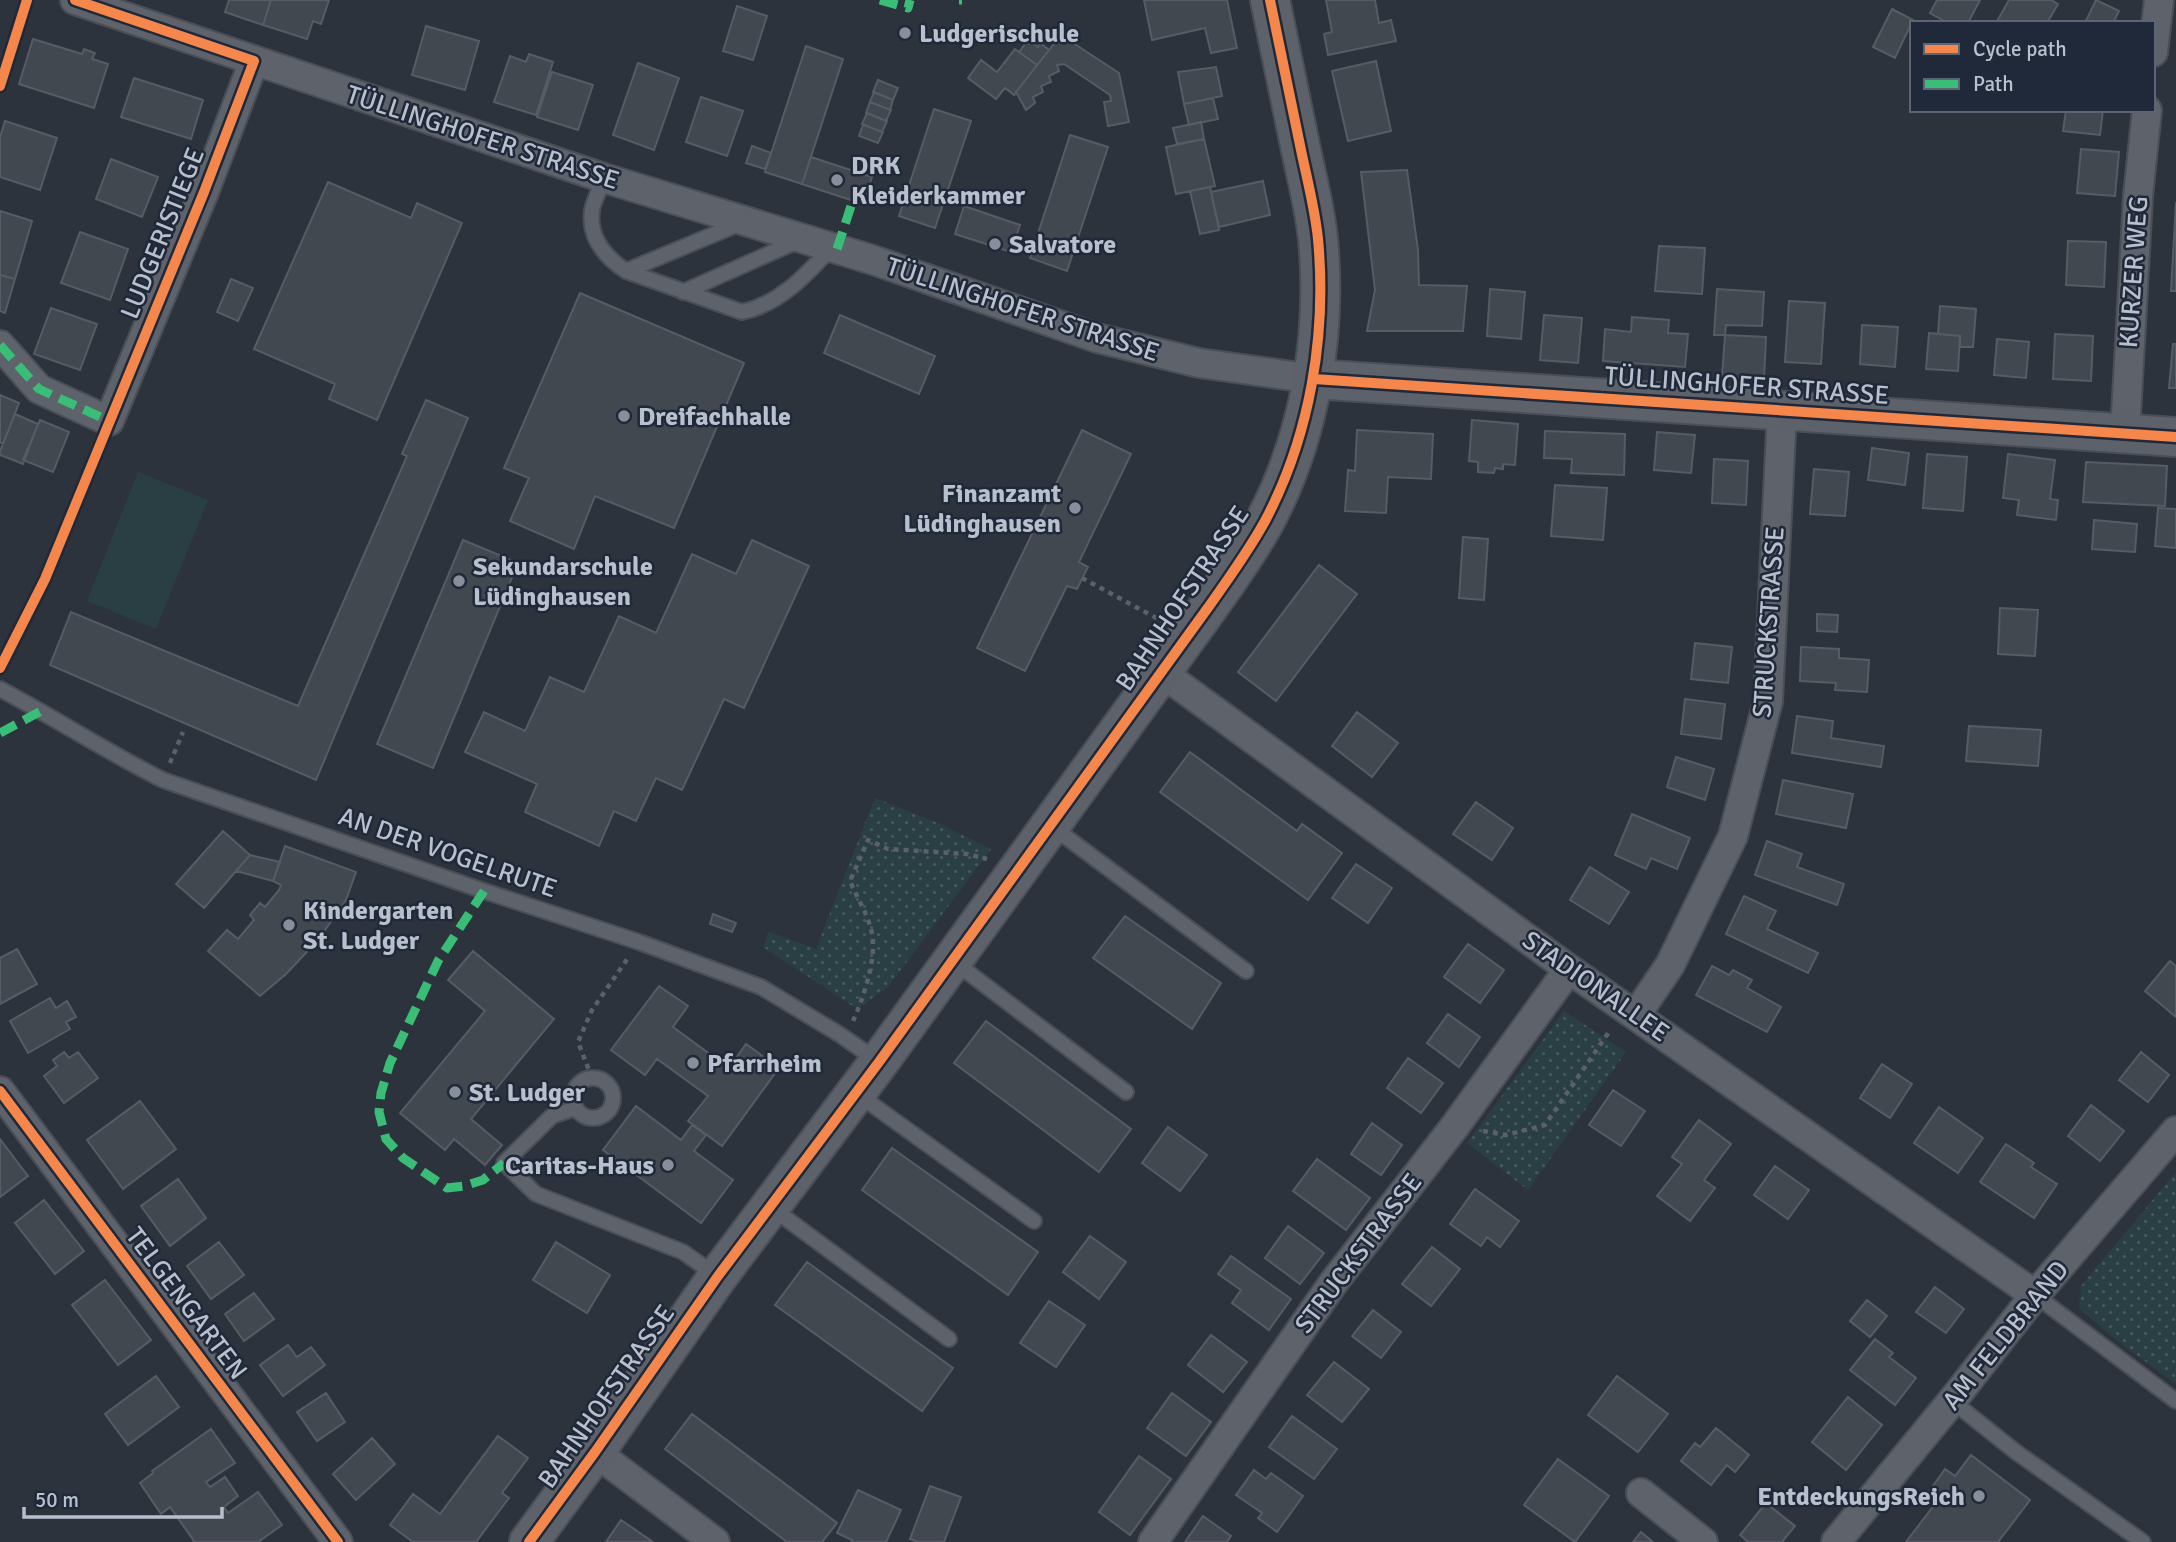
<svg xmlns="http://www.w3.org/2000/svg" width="2176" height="1542" font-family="Signika,sans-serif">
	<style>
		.green { fill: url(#green-dots) }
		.pitch { fill: #2a3f44 }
		.building { fill: #424850; stroke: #565b65; stroke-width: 2 }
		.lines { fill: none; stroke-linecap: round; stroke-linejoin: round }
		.service-casing { stroke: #4a4e56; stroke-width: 18 }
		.minor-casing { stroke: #4a4e56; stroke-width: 32 }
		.secondary-casing { stroke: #4a4e56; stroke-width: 42 }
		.path { stroke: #5b6167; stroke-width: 4.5; stroke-dasharray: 5 5; stroke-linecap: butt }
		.service { stroke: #5e626b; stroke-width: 14 }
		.minor { stroke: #5e626b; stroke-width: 28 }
		.secondary { stroke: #5d6169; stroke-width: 38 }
		.quiet { stroke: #3abd76; stroke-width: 9; stroke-dasharray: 18 9; stroke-linecap: butt }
		.cycleway-casing { stroke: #202939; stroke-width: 15 }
		.cycleway { stroke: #f5874c; stroke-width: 10 }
		.poi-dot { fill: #888f9b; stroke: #202939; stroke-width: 2.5 }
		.labels { text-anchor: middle; stroke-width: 5; stroke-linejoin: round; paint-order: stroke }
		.poi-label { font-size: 26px; font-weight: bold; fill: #b9c0cd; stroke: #202939; text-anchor: start }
		.street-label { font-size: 26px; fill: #b9c0cd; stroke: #202939 }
	</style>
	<defs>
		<pattern id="green-dots" width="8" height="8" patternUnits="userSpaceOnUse" patternTransform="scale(1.75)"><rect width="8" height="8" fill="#2a3f44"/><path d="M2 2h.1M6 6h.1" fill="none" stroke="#47595e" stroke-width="1.8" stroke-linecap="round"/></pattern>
	</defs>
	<rect width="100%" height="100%" fill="#2d333d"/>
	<path class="green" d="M875 798 940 824 991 849 888 987 857 1009 763 947 769 932 816 949Z
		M1564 1011 1626 1052 1528 1190 1467 1143Z
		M2176 1172V1384L2115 1339 2079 1308 2081 1286Z"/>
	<path class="pitch" d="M138 472 208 500 156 629 87 601Z"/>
	<path class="building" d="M229 0H271L263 25 225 12Z
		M271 0H329L321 24 313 21 307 39 263 25Z
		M1144 0H1227L1237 48 1211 53 1205 28 1152 40Z
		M1326 0H1375L1379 23 1391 20 1396 41 1328 55 1324 34 1332 32Z
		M1937 0H1980L1968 23H1948L1930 13Z
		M2009 0H2051L2058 4 2047 23H1996Z
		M2096 0 2119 11 2113 23H2085Z
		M737 6 767 16 753 60 723 51Z
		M1892 9 1913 20 1895 58 1873 47Z
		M426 26 479 41 465 90 412 75Z
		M1061 35 1119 73 1129 122 1108 126 1104 102 1111 101 1110 95 1064 64 1057 65 1059 71 1049 76 1051 82 1041 86 1043 92 1033 97 1035 103 1026 110 1016 92Z
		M33 39 82 54 84 49 95 53 92 59 108 64 94 108 19 84Z
		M1028 40 1038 47 1040 43 1049 50 1037 65 1019 52Z
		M806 46 843 59 802 184 765 172Z
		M1015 49 1037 65 1014 95 1005 88 996 99 968 78 981 60 997 72Z
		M529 54 553 62 536 115 494 102 510 56 526 62Z
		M1376 61 1391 131 1348 141 1332 71Z
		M638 63 679 78 654 150 613 135Z
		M1216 67 1222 96 1184 104 1178 72Z
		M552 72 593 85 578 130 537 117Z
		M134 78 203 100 191 139 121 117Z
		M878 80 898 88 893 100 873 92Z
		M874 92 893 100 890 110 870 102Z
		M701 97 743 111 727 156 686 142Z
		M1213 98 1218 119 1189 125 1184 104Z
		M870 102 891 110 886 121 866 113Z
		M934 109 971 121 935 228 899 216Z
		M2066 110H2103L2100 135 2063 131Z
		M867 113 887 121 882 132 862 124Z
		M5 121 57 138 40 190 0 177V137Z
		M1201 122 1204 139 1177 144 1173 128Z
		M863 125 883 132 878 143 859 136Z
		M1070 135 1108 147 1067 271 1030 258Z
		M1204 139 1215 186 1176 194 1166 147Z
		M752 146 771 153 765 169 746 163Z
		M2081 149 2119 152 2115 196 2077 193Z
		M811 157 872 177 863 204 802 184Z
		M111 159 158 177 142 217 96 199Z
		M1407 170 1418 250 1419 285 1467 286 1463 331H1367L1375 290 1361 172Z
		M1263 181 1270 215 1219 227 1211 192Z
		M328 182 411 218 417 203 462 223 377 420 329 399 335 384 254 349Z
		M1210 187 1219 230 1200 234 1190 191Z
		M2176 202V291H2171Z
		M964 206 1020 225 1011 252 955 234Z
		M0 211 32 221 15 279 0 275Z
		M80 232 128 249 110 300 61 283Z
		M2068 241 2106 242 2104 287 2066 285Z
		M1659 246 1705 248 1702 294 1655 291Z
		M0 275 15 279 5 313 0 311Z
		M231 279 253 288 238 321 217 312Z
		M1490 289 1525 292 1521 339 1487 336Z
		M1717 289 1764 292 1762 326 1726 325 1725 335H1714Z
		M580 293 744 363 674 528 595 496 574 549 510 521 529 478 504 468Z
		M1789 301 1825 303 1821 364 1785 362Z
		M1940 306 1976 309 1973 347H1960V336L1938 334Z
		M51 308 97 324 80 370 34 354Z
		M840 315 935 356 919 394 824 353Z
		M1544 315 1582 318 1578 363 1540 360Z
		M1632 317 1669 320 1668 333 1688 334 1685 367 1603 361 1605 329 1631 332Z
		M1862 325 1898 327 1895 367 1860 364Z
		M1929 333 1960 336 1958 371 1926 369Z
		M2055 334 2093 336 2091 381 2053 379Z
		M1725 335 1766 337 1764 379 1722 376Z
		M1997 339 2029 342 2026 378 1994 375Z
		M2173 344H2176V388H2169Z
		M0 395 19 403 3 444 0 442Z
		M426 400 468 418 316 780 50 665 71 612 298 706 407 456 402 454Z
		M15 414 38 424 23 464 0 455V451Z
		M40 420 69 432 53 472 23 460Z
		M1472 420 1518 424 1515 465 1503 464V469L1495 468 1494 473 1478 472V462L1469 461Z
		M1082 430 1131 454 1079 562 1088 567 1077 589 1067 586 1025 671 977 648Z
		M1357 430 1433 434 1431 479 1388 477 1386 513 1345 511 1348 470 1355 471Z
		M1545 431 1625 434 1624 475 1571 473 1572 459 1544 458Z
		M1657 432 1695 435 1691 473 1654 470Z
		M1872 448 1909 453 1905 485 1868 480Z
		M1927 454 1967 457 1963 511 1923 508Z
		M2008 454 2055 460 2050 499 2058 500 2056 520 2017 515 2019 500 2003 498Z
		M1714 459 1748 461 1746 505 1712 503Z
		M2086 462 2167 466 2165 506 2083 502Z
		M1814 469 1849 472 1845 516 1810 514Z
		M1555 485 1607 488 1603 540 1551 536Z
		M2158 508 2176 509V548L2155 546Z
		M2094 520 2137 524 2135 552 2092 549Z
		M1463 537 1488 539 1484 600 1459 598Z
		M463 540 518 563 433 768 377 744Z
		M752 540 809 566 744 708 724 699 682 790 656 778 636 821 614 811 599 846 525 812 537 784 465 752 484 712 525 731 550 677 584 692 619 616 656 633 692 554 736 574Z
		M1319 565 1357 594 1276 701 1238 672Z
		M2000 608 2038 610 2035 656 1998 654Z
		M1817 614 1838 615 1837 632 1817 631Z
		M1695 643 1732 647 1728 683 1691 679Z
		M1801 647 1839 649V658L1869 660 1867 692 1835 690 1836 683 1800 681Z
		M1685 699 1725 704 1721 739 1681 734Z
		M1357 712 1398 743 1372 777 1332 746Z
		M1797 716 1833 721 1831 738 1884 746 1881 767 1792 753Z
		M1969 726 2041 730 2038 766 1966 761Z
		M1190 752 1297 831 1302 824 1342 853 1308 900 1160 792Z
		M1676 757 1714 769 1705 800 1667 787Z
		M1783 780 1853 794 1846 828 1776 814Z
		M1476 802 1513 828 1492 860 1453 834Z
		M1632 814 1690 838 1677 869 1651 858 1646 869 1615 855Z
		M223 831 250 855 204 908 176 884Z
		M1767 841 1802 854 1797 867 1844 884 1837 905 1755 875Z
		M285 846 356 872 346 900 318 940 286 974 260 996 208 951 227 930 238 939 254 920 250 915 260 903 265 907 279 890 281 885 273 881Z
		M250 855 280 862 273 881 236 871Z
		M1356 864 1392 888 1368 923 1332 898Z
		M1590 867 1629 892 1609 924 1570 900Z
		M1744 896 1776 911 1767 929 1818 953 1808 973 1726 934Z
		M713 914 736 923 732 932 710 924Z
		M1125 916 1221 983 1192 1029 1093 958Z
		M1468 944 1504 970 1480 1003 1444 977Z
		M17 949 37 984 0 1004V958Z
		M473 951 554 1019 471 1119 502 1145 485 1165 454 1139 445 1150 400 1113 485 1011 448 980Z
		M2170 961 2176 966V1017L2145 991Z
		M1712 966 1729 975 1733 970 1752 980 1747 988 1781 1007 1767 1032 1696 995Z
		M659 986 688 1006 673 1027 729 1068 746 1044 779 1068 722 1146 688 1121 708 1096 657 1059 645 1075 611 1050Z
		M50 998 56 1008 67 1001 76 1017 66 1022 70 1029 28 1053 10 1021Z
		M1448 1014 1480 1037 1459 1067 1427 1043Z
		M986 1021 1131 1129 1099 1172 954 1063Z
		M64 1052 69 1058 78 1052 98 1078 64 1103 44 1076 57 1066 53 1060Z
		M2141 1052 2169 1075 2148 1102 2119 1080Z
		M1408 1058 1443 1083 1421 1113 1387 1088Z
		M1882 1064 1912 1084 1890 1118 1860 1098Z
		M1613 1090 1645 1111 1621 1146 1589 1125Z
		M140 1101 176 1149 123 1189 87 1140Z
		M2091 1105 2124 1131 2100 1161 2068 1136Z
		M636 1106 681 1140 692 1125 706 1135 694 1151 733 1180 701 1223 603 1150Z
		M1939 1107 1983 1138 1958 1173 1914 1143Z
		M1699 1120 1731 1144 1704 1180 1715 1188 1690 1221 1657 1196 1682 1164 1672 1157Z
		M1372 1123 1402 1145 1381 1175 1351 1154Z
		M1168 1127 1207 1155 1180 1191 1142 1163Z
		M0 1139 28 1176 0 1197Z
		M2006 1144 2034 1163 2031 1167 2057 1184 2034 1218 1980 1182Z
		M892 1148 1038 1252 1008 1295 862 1190Z
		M1317 1159 1370 1198 1346 1230 1293 1191Z
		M1775 1166 1809 1190 1788 1219 1754 1195Z
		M178 1179 206 1218 170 1246 141 1206Z
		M1475 1189 1519 1221 1500 1247 1487 1237 1481 1246 1450 1224Z
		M44 1200 84 1251 55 1274 15 1223Z
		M1288 1226 1324 1253 1300 1284 1265 1258Z
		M1090 1236 1126 1262 1099 1299 1063 1272Z
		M219 1242 244 1275 211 1299 187 1266Z
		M556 1242 610 1275 587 1313 533 1280Z
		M1432 1247 1460 1269 1431 1306 1402 1284Z
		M1231 1256 1291 1299 1269 1330 1232 1303 1241 1290 1218 1274Z
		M807 1262 953 1368 922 1411 775 1305Z
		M105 1280 151 1340 118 1365 72 1305Z
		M1935 1287 1964 1309 1946 1333 1916 1312Z
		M254 1293 274 1319 244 1341 225 1314Z
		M1867 1300 1887 1316 1870 1337 1850 1321Z
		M1049 1301 1085 1325 1056 1367 1020 1343Z
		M1373 1310 1401 1332 1381 1358 1352 1336Z
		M1211 1335 1247 1362 1223 1392 1188 1365Z
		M1875 1339 1893 1353 1889 1357 1916 1378 1895 1405 1850 1370Z
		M288 1345 297 1357 311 1347 325 1365 283 1396 260 1365Z
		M1334 1362 1369 1389 1342 1422 1307 1395Z
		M156 1376 179 1407 128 1445 105 1414Z
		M1617 1376 1668 1414 1638 1452 1588 1415Z
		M326 1393 345 1422 317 1441 297 1412Z
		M1172 1393 1211 1422 1186 1456 1147 1428Z
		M1848 1397 1882 1425 1846 1470 1812 1442Z
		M692 1414 837 1523 822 1542H787L665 1449Z
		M1292 1416 1337 1449 1314 1479 1269 1447Z
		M1716 1428 1749 1455 1735 1472 1727 1465 1711 1485 1681 1461 1695 1443 1700 1447Z
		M211 1429 235 1463 206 1482 210 1487 225 1477 238 1496 224 1507 228 1513 258 1492 282 1525 258 1542H193L194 1541 170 1507 161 1514 140 1483 153 1473 152 1471Z
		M498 1436 528 1458 502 1493 509 1498 476 1542H413L390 1525 413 1494 440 1514Z
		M372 1438 395 1464 356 1500 333 1474Z
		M1971 1455 2030 1500 2021 1512 1998 1542H1906L1938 1500 1928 1493 1945 1469 1955 1476Z
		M1139 1456 1171 1479 1130 1535 1099 1512Z
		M1558 1459 1609 1496 1575 1542 1524 1505Z
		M1254 1470 1266 1479 1271 1473 1303 1496 1277 1532 1258 1518 1262 1513 1236 1495Z
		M930 1486 961 1497 944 1542H918L910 1539Z
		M858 1490 901 1510 886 1542H851L852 1540 837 1533Z
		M1766 1503 1795 1526 1782 1542H1748L1740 1535Z
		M1203 1516 1231 1536 1227 1542H1185Z
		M621 1520 653 1542H606Z
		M1641 1532 1653 1542H1633Z"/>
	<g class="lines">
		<g class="service-casing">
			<path id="service" d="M604 178C601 188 594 199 592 210 588 238 605 257 626 271L742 312C780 304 806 275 831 248
				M626 271 741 223
				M683 292 800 240
				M0 689C55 718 107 752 163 780L484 891 639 942 761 987 839 1034 878 1061
				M1050 825 1246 971
				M953 961 1126 1092
				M573 1098a20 20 0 1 1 40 0a20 20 0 1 1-40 0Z
				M856 1093 1034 1221
				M575 1108 552 1116 504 1163 536 1194 683 1252 717 1276
				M772 1208 949 1339
				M2035 1295 2176 1401
				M1952 1401 2016 1452 2143 1542"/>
		</g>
		<g class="minor-casing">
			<path id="minor" d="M75 0 604 178 873 260 1097 338 1199 363 1314 379
				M2153 52 2159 0
				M0 345 39 389 109 421 204 192 254 61
				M2125 434 2138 196 2147 110
				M1161 672 1569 969 2035 1295
				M1636 1015 1670 965 1733 836 1768 701 1782 410
				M0 1091 338 1542
				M595 1452 715 1542
				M1641 1493 1703 1542
				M1153 1542 1334 1282 1455 1126 1569 969
				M1836 1542 1952 1401 2035 1295 2176 1131"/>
		</g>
		<g class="secondary-casing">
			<path id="secondary" d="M1314 379 2176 437
				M529 1542 595 1452 718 1276 879 1062 1207 609C1227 581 1248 552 1265 521 1310 436 1327 335 1318 239 1315 209 1307 179 1301 150 1291 100 1280 50 1270 0"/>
		</g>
		<path class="path" d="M1082 578 1162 621
			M0 666H1
			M170 763 183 732
			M853 1021C863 999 877 958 872 934 869 916 857 898 850 881L868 840 888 849 967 854 987 859
			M592 1078 578 1042 592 1010 628 958
			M1483 1131 1506 1135 1545 1125 1611 1029"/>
		<use href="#service" class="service"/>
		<use href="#minor" class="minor"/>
		<use href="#secondary" class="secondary"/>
		<path class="quiet" d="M880 0 908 8 910 0
			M959 0H962
			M837 249 853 200
			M0 345 39 389 109 421
			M0 733 41 711
			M484 891 438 961 390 1063 381 1093 379 1112 386 1139 403 1158 447 1188 464 1186 483 1180 504 1163"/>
		<g class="cycleway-casing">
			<path id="cycleway" d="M0 86 27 0
				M1314 379 2176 437
				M0 668 45 579 204 192 254 61 75 0
				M0 1091 338 1542
				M529 1542 595 1452 718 1276 879 1062 1207 609C1227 581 1248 552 1265 521 1310 436 1327 335 1318 239 1315 209 1307 179 1301 150 1291 100 1280 50 1270 0"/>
		</g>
		<use href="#cycleway" class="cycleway"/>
	</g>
	<g class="poi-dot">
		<circle cx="905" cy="33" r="7"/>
		<circle cx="837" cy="180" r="7"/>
		<circle cx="995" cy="244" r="7"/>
		<circle cx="624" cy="416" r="7"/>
		<circle cx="1075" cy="508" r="7"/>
		<circle cx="459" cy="581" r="7"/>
		<circle cx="289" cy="925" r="7"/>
		<circle cx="693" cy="1063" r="7"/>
		<circle cx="455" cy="1092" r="7"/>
		<circle cx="668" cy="1165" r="7"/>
		<circle cx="1979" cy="1496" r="7"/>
	</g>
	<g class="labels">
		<g class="poi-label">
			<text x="919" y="42">Ludgerischule</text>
			<text x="851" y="174">DRK<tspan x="851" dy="30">Kleiderkammer</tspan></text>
			<text x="1009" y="253">Salvatore</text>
			<text x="638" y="425">Dreifachhalle</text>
			<text x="1061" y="502" text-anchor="end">Finanzamt<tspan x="1061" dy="30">Lüdinghausen</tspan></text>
			<text x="473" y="575">Sekundarschule<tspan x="473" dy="30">Lüdinghausen</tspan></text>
			<text x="303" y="919">Kindergarten<tspan x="303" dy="30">St. Ludger</tspan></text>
			<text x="707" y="1072">Pfarrheim</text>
			<text x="469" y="1101">St. Ludger</text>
			<text x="654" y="1174" text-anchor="end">Caritas-Haus</text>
			<text x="1965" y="1505" text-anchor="end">EntdeckungsReich</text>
		</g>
		<g class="street-label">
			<text transform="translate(483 137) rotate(18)" y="9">TÜLLINGHOFER STRASSE</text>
			<text transform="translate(162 233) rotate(-68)" y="9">LUDGERISTIEGE</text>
			<text transform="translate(2133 272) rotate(-86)" y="9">KURZER WEG</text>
			<text transform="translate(1023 309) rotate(18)" y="9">TÜLLINGHOFER STRASSE</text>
			<text transform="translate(1747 385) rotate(4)" y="9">TÜLLINGHOFER STRASSE</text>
			<text transform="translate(1182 598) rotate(-56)" y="9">BAHNHOFSTRASSE</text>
			<text transform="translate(1768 622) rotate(-86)" y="9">STRUCKSTRASSE</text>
			<text transform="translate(448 852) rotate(19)" y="9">AN DER VOGELRUTE</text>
			<text transform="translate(1596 986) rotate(35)" y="9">STADIONALLEE</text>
			<text transform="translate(1358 1253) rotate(-53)" y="9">STRUCKSTRASSE</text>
			<text transform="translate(187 1303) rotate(53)" y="9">TELGENGARTEN</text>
			<text transform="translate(2005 1335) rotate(-51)" y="9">AM FELDBRAND</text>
			<text transform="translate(606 1396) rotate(-55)" y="9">BAHNHOFSTRASSE</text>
		</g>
	</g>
	<rect x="1910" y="21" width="245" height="91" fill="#202939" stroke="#5d6574" stroke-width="2"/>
	<rect x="1924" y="44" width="35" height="10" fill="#f5874c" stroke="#5d6574" stroke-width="2"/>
	<text x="1973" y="56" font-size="21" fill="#b9c0cd">Cycle path</text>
	<rect x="1924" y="79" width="35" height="10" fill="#3abd76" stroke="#5d6574" stroke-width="2"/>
	<text x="1973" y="91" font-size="21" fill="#b9c0cd">Path</text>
	<path d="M24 1507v10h198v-10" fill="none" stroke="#b9c0cd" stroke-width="3.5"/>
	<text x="35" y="1507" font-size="21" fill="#b9c0cd" stroke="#202939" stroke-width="5" paint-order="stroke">50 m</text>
</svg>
